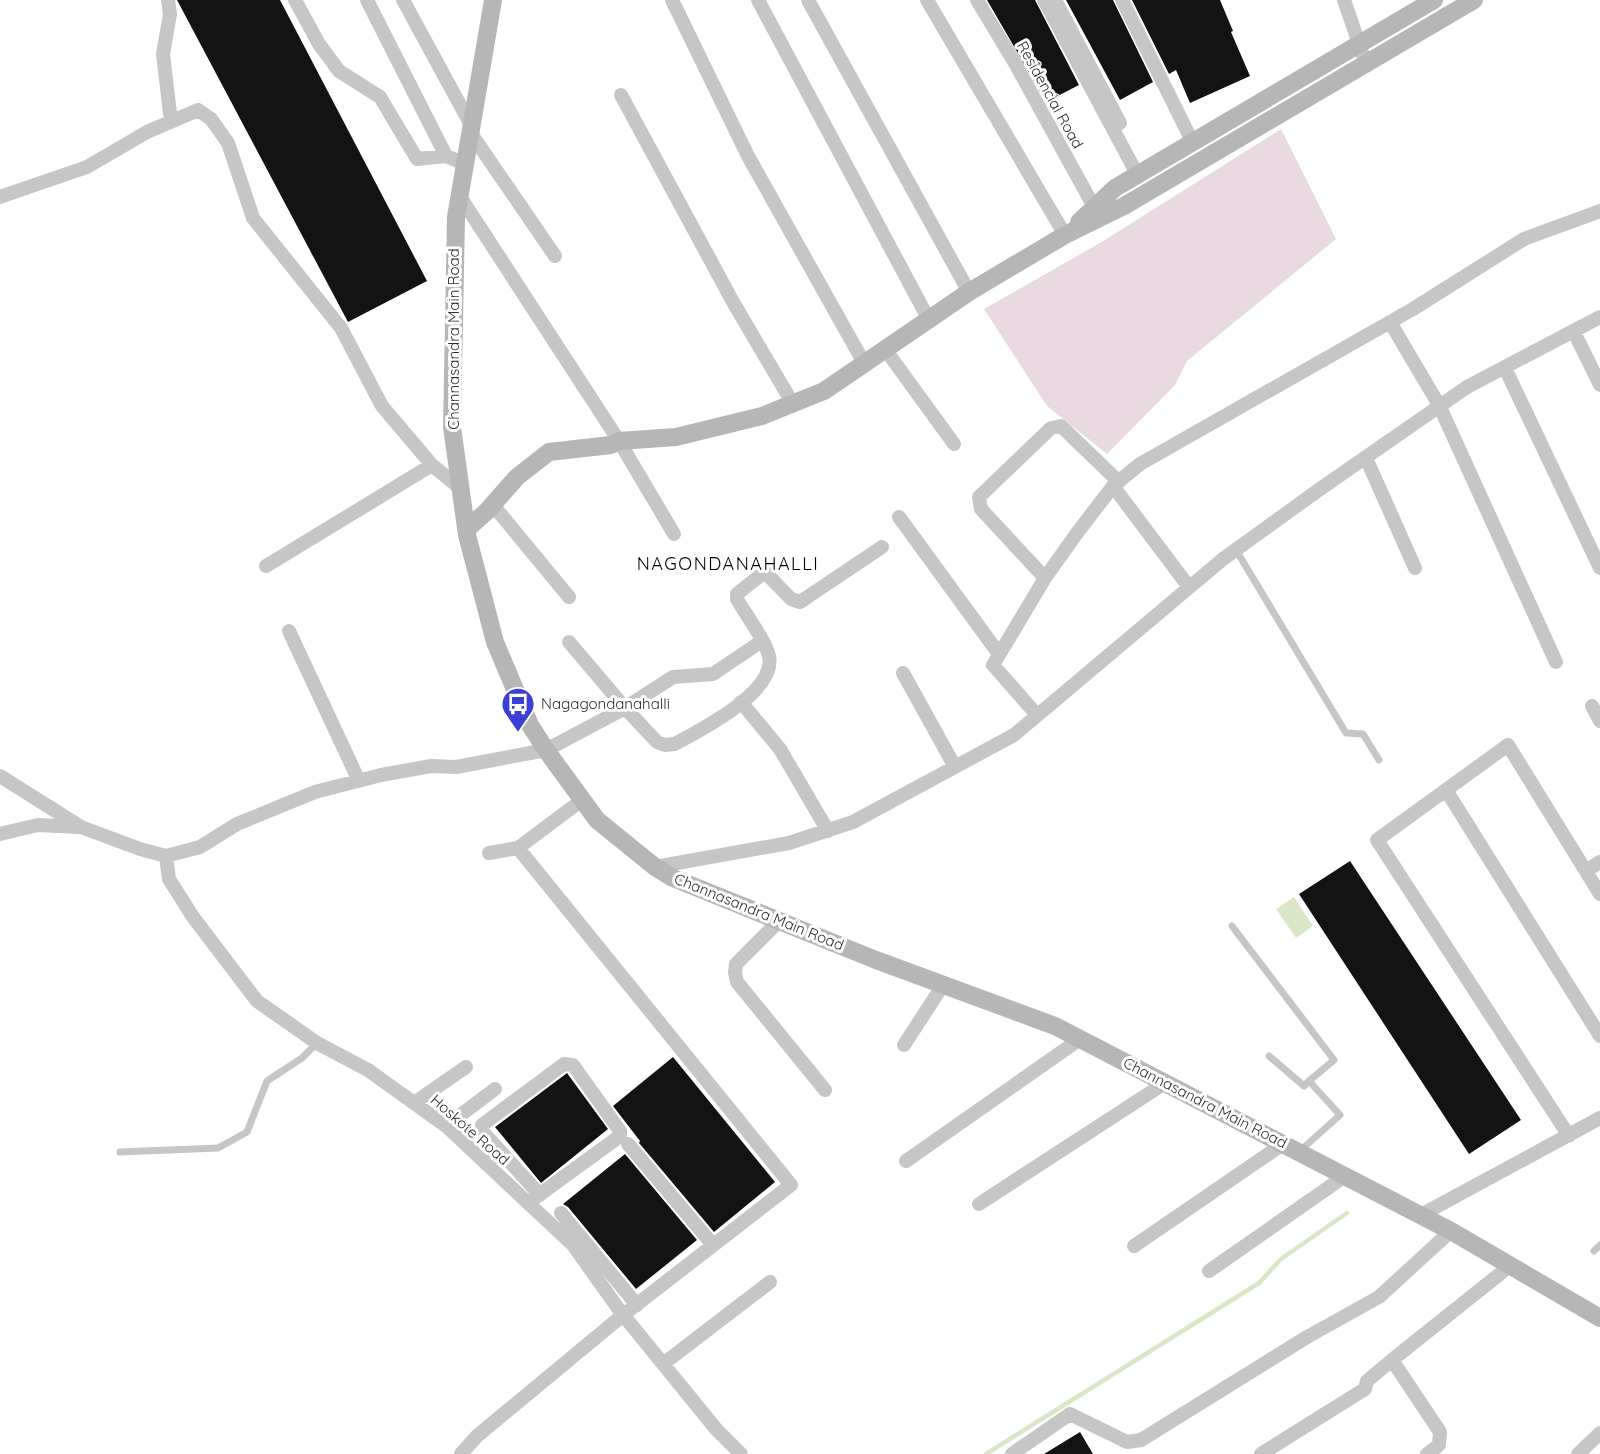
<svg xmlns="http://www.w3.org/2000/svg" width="1600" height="1454" font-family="Quicksand,sans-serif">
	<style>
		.green { fill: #e9dae1 }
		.water { fill: #d9e7c7 }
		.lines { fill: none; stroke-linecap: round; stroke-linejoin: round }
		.stream { stroke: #d9e7c7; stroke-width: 4.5 }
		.building { fill: #131313 }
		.lane { stroke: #c6c6c6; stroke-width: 7 }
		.street { stroke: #c6c6c6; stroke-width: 14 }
		.secondary { stroke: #b6b6b6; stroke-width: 18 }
		.labels { text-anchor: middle; stroke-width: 6; stroke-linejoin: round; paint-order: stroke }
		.street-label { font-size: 15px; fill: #2c2c2c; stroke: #fff }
		.poi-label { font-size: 15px; fill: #2c2c2c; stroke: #fff; text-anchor: start }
		.quarter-label { font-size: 18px; letter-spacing: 1.5px; fill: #000; stroke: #fff }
	</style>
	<rect width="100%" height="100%" fill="#fff"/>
	<path class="green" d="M1281 129 1336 239 1187 361 1175 385 1107 454 1047 406 984 309 1100 243Z"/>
	<path class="water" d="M1294 897 1313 926 1296 938 1276 909Z"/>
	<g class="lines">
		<path class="stream" d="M986 1454 1259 1283 1281 1259 1347 1213"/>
	</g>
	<path class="building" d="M177 0H280L427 281 348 322Z
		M987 0H1035L1079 85 1046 102Z
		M1066 0H1113L1153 82 1120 100Z
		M1132 0H1220L1233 31 1231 32 1250 76 1190 103 1176 70 1169 74Z
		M1350 861 1521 1120 1469 1154 1299 894Z
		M673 1057 775 1182 714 1232 639 1143 640 1141 613 1106Z
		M567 1073 608 1129 541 1183 495 1127Z
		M625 1154 697 1240 636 1289 568 1207 563 1204Z
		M1080 1432 1093 1454H1044Z"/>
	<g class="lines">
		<path class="lane" d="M1236 550 1346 733 1363 734 1379 760
			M1232 926 1334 1060 1309 1081 1340 1115 1301 1150
			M1269 1056 1304 1086 1309 1081
			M120 1152 218 1148 247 1132 267 1081 302 1058 317 1043
			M1594 1251 1600 1245"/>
		<path class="street" d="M168 0 170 14 163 54 171 122
			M295 0 319 44 339 71 380 97 417 159 446 156 465 164
			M367 0 446 156
			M403 0 471 125
			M672 0 748 156 864 363
			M758 0 929 320
			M808 0 969 292
			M927 0 1065 235
			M977 0 1016 65 1094 207
			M1044 0 1137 174
			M1055 0 1120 123
			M1122 0 1192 141
			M1344 0 1366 64
			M621 95 733 302 793 404
			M470 132 555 256
			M459 195 619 441 674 534
			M0 197 87 167 147 132 198 110 211 119 228 143 253 218 341 328 382 406 432 465 461 489
			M1390 322 1439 405 1556 662
			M1574 332 1600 385
			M885 349 954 444
			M1505 368 1600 568
			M1366 458 1415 568
			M1113 486 1189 587
			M493 505 569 597
			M899 517 999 654
			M266 566 432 465
			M1045 578 981 509 979 497 1051 428 1061 426 1119 482
			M289 631 359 781
			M569 642 625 708 657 742 665 745 675 744C700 730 777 692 769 656 766 641 745 614 737 599V594L762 574 766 573 791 599 800 602 882 547
			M903 673 955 767
			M741 702 780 749 828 831
			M1592 706 1600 721
			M1037 715 993 665 1045 578 1077 533 1113 486 1140 464 1413 309 1524 239 1600 211
			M0 776 81 827 140 849 166 856 200 847 237 824 315 792 381 775 431 766 456 767 546 750 625 708 673 677 713 674 762 641
			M1446 790 1600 1036
			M0 834 38 825 79 827
			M489 853 518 848 582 800
			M166 856 169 879 193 917 257 1001 317 1043 368 1070 446 1126 573 1245 620 1311 716 1429 741 1454
			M655 867 789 843 853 822 1014 735 1223 559 1320 489 1467 387 1600 317
			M1586 871 1600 862
			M779 921 736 964 735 973 737 982 825 1090
			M904 1045 943 985
			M414 1103 466 1067
			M446 1126 495 1089
			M1569 1136 1377 840 1508 745 1600 894
			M628 1144 713 1245
			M501 1152 540 1195
			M906 1161 1080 1039
			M486 1164 501 1152 482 1131V1125L564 1064 573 1065 620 1131V1136L528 1203
			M979 1204 1165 1083
			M561 1213 637 1305
			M1421 1215 1600 1118
			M1134 1246 1283 1144
			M1209 1271 1345 1176
			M663 1364 770 1282
			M461 1454 477 1436 623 1315 791 1185 518 848
			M1012 1454 1070 1414 1127 1442 1141 1440 1307 1337 1379 1297 1451 1231
			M1261 1454 1365 1389 1367 1381 1392 1360
			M1427 1454 1439 1445 1440 1432 1392 1360 1511 1265
			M1578 1454 1600 1433"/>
		<path class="secondary" d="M493 0 456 217 452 427 467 535 495 642 530 725 546 750 597 820 655 867 673 878 876 960 1055 1026 1451 1231 1600 1318
			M1079 222 1115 188 1434 0
			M467 529 487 511 517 477 549 452 611 445 619 441 676 437 762 416 824 391 969 292 1065 235 1124 206 1474 0"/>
	</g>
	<defs>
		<g id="bus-pin" transform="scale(1.725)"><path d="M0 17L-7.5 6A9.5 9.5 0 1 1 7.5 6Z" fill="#3b3fd6" stroke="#fff"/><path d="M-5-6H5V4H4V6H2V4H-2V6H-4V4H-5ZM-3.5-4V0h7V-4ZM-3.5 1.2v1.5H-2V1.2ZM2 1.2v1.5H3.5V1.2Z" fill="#fff"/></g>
	</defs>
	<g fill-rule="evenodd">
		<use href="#bus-pin" x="518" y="704"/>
	</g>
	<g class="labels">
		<g class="street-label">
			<text transform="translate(1050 95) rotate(61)" y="5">Residencial Road</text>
			<text transform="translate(454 339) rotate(-90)" y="5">Channasandra Main Road</text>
			<text transform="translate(759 912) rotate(22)" y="5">Channasandra Main Road</text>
			<text transform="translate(1205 1103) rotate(27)" y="5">Channasandra Main Road</text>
			<text transform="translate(470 1130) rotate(41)" y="5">Hoskote Road</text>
		</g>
		<g class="poi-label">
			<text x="541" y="709">Nagagondanahalli</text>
		</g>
		<g class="quarter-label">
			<text x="728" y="570">NAGONDANAHALLI</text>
		</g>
	</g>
</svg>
